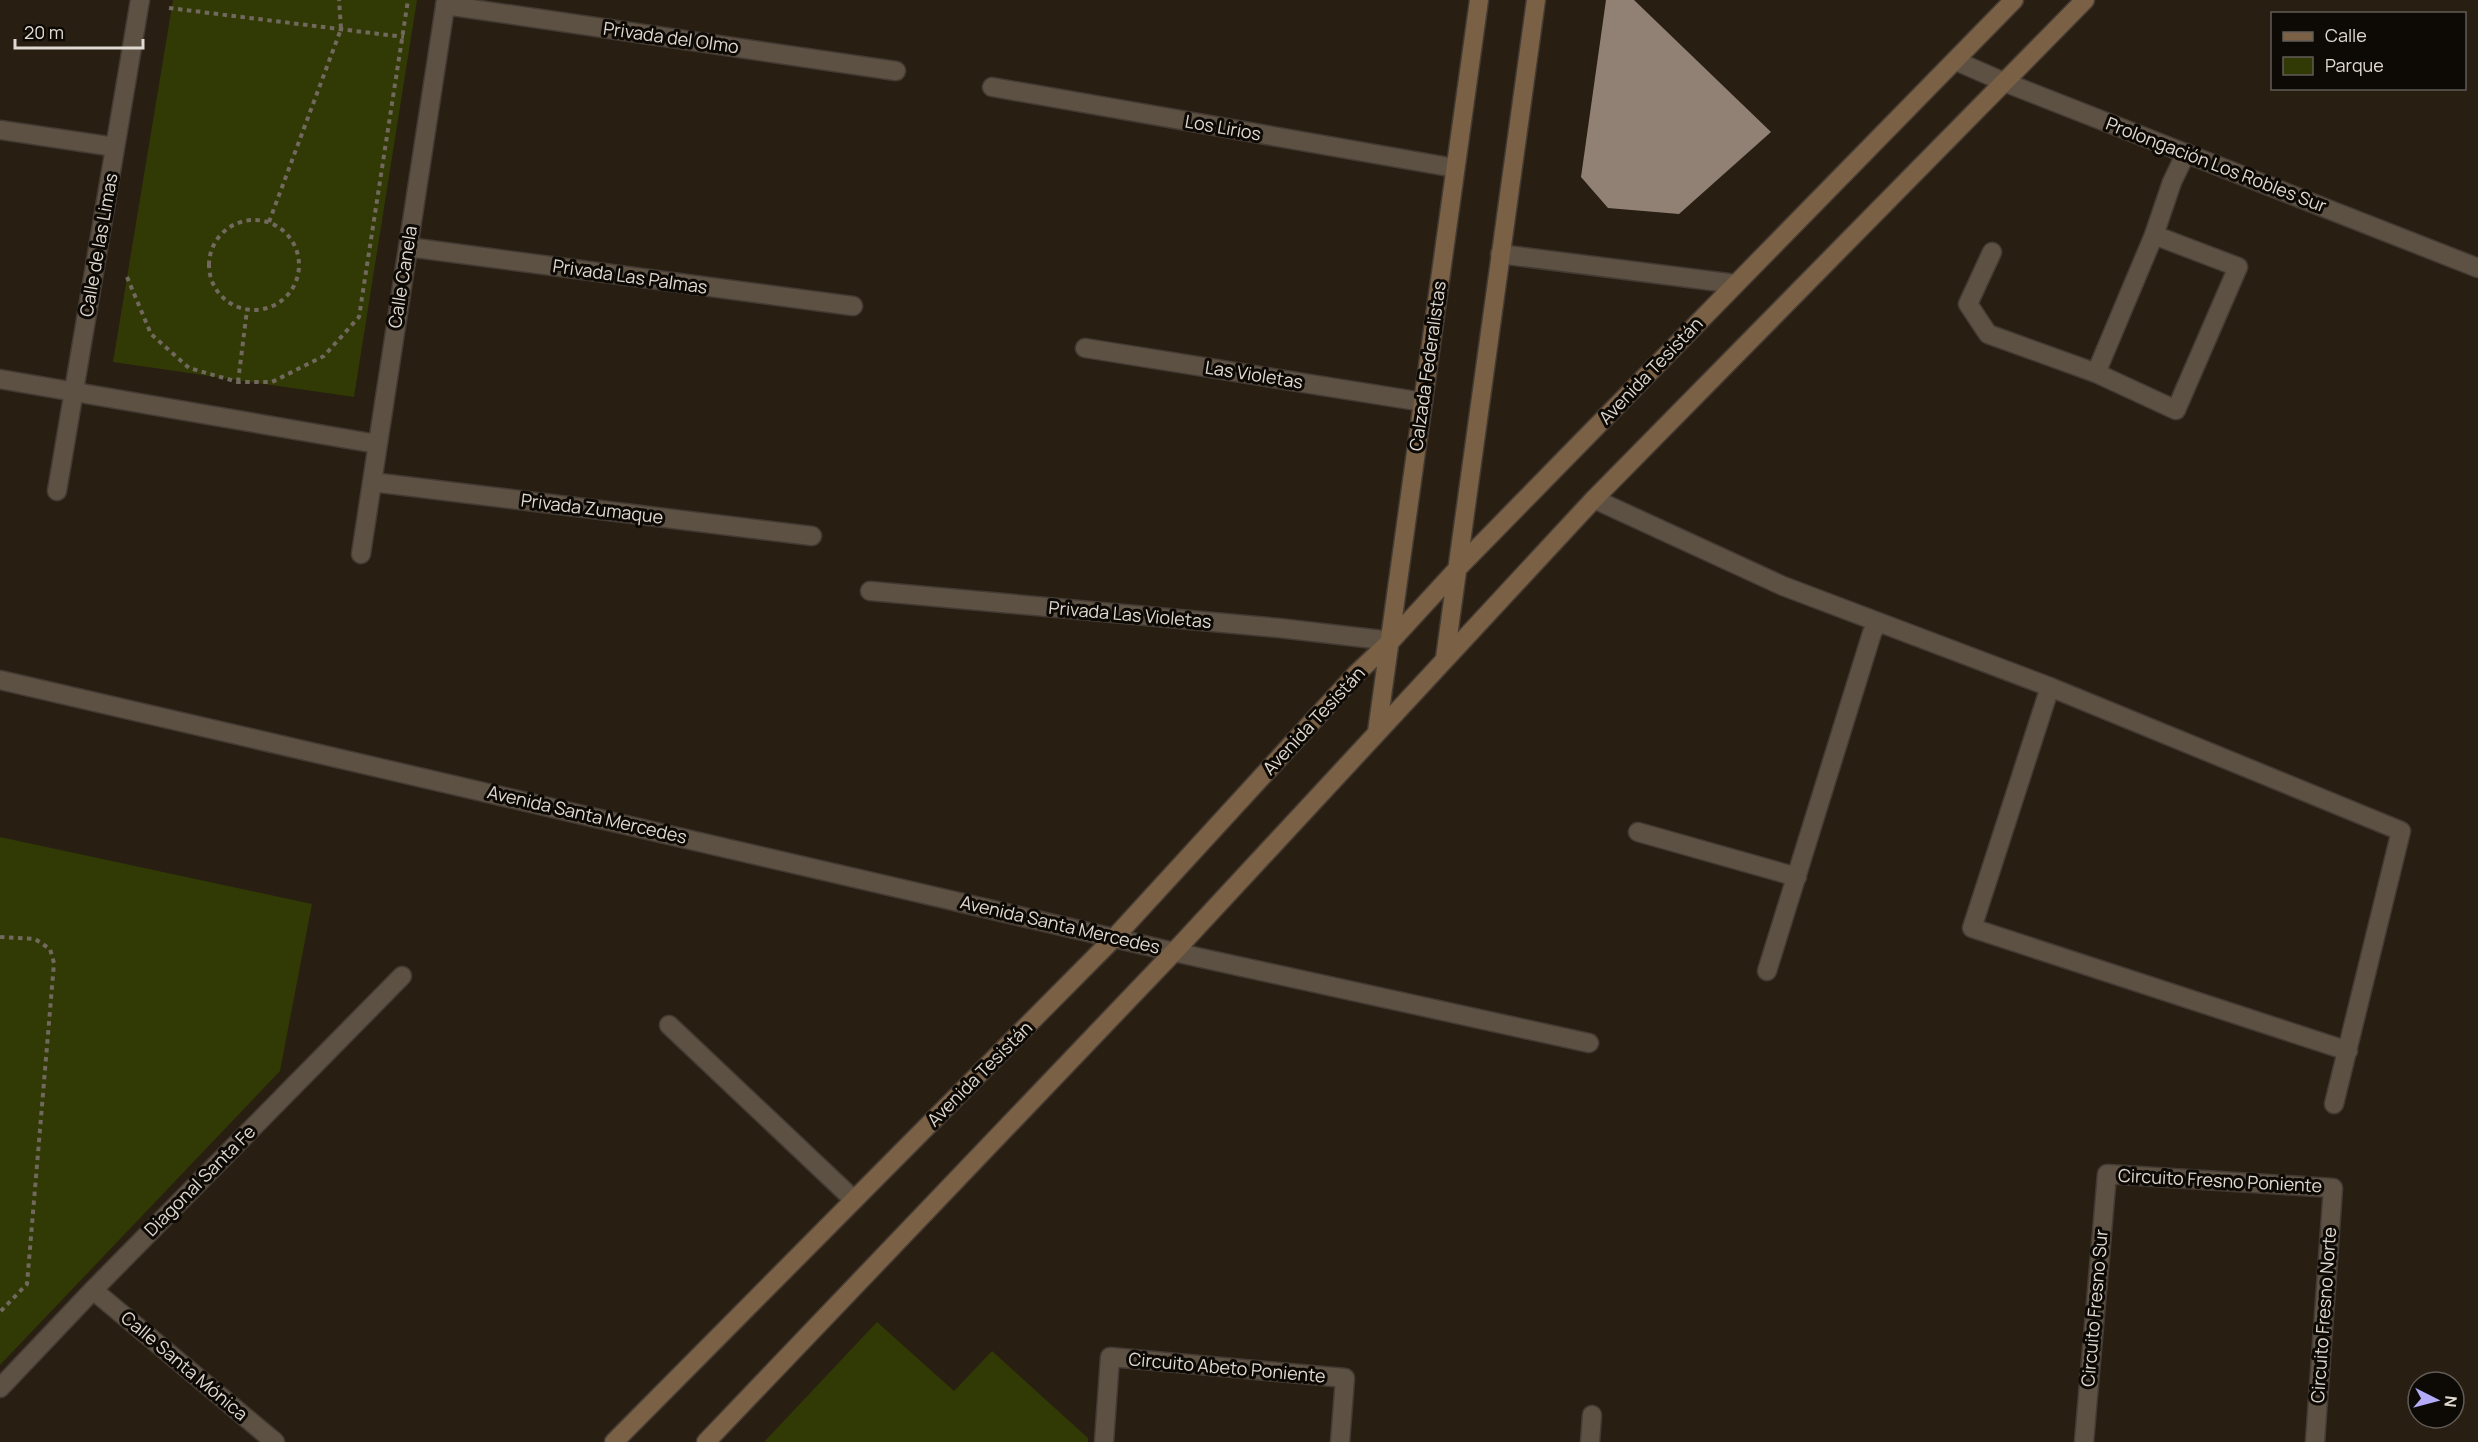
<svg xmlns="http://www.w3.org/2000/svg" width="2478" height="1442" font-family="Manrope,sans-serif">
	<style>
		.green { fill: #313a04 }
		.building { fill: #918175 }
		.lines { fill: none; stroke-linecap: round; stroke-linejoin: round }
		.lane-casing { stroke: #433a33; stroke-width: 21 }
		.street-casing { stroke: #433a33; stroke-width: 21 }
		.secondary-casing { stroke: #433a33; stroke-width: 21 }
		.path { stroke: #71685e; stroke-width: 4; stroke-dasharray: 4.5 4.5; stroke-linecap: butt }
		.lane { stroke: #5d5143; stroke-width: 18 }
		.street { stroke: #5d5143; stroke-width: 18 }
		.secondary { stroke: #7a6044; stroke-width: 18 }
		.labels { text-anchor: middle; stroke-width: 6; stroke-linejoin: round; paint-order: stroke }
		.street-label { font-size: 18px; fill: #e0d9d1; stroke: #0d0905 }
	</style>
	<rect width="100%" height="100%" fill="#281e12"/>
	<path class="green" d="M173 0H417L354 397 113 362Z
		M0 837 312 904 280 1071 0 1365Z
		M877 1322 954 1391 992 1351 1088 1438V1442H764Z"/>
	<path class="building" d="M1606 0H1634L1771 132 1679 214 1608 208 1581 177Z"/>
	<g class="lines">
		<g class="lane-casing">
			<path id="lane" d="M1992 252 1968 304 1988 334 2096 373 2176 410 2238 267 2154 235
				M1500 254 1736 284
				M2096 373 2154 235 2172 182 2186 153
				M1174 952 1589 1043
				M669 1025 854 1200"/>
		</g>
		<g class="street-casing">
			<path id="street" d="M445 5 896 71
				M1956 61 2004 82 2478 268
				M992 87 1455 168
				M0 130 115 147
				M408 247 853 306
				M1085 348 1423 402
				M0 379 377 444
				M372 482 812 536
				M57 491 140 0
				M1594 499 1783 586 2050 687 2401 831 2334 1104
				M361 554 446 0
				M870 591 1279 628 1391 641
				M0 680 1174 952
				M2050 687 1972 928 2348 1051
				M1638 832 1797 877
				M1767 971 1872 633 1878 622
				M93 1290 275 1442
				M0 1388 93 1290 402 976
				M1104 1442 1110 1357 1345 1378 1340 1442
				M1590 1442 1592 1415
				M2084 1442 2107 1174 2333 1188 2315 1442"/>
		</g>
		<g class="secondary-casing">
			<path id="secondary" d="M1445 658 1536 0
				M1377 732 1479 0
				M614 1442 1115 937 1356 674 1391 641 1458 568 2014 0
				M706 1442 1174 952 1594 499 2085 0"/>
		</g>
		<path class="path" d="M169 8 404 37
			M209 265a45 45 0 1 1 90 0a45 45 0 1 1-90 0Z
			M269 222 341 29 339 0
			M127 277 151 334 189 368 238 382H272L324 356 359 317 408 0
			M238 382 247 310
			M0 937 35 939 50 949 54 963 27 1284 0 1312"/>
		<use href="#lane" class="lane"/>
		<use href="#street" class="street"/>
		<use href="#secondary" class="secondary"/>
	</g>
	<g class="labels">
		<g class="street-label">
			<text transform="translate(671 38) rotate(8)" y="6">Privada del Olmo</text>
			<text transform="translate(1223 128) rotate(10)" y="6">Los Lirios</text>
			<text transform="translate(2216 165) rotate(21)" y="6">Prolongación Los Robles Sur</text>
			<text transform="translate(99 245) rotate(-80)" y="6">Calle de las Limas</text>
			<text transform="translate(403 277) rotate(-81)" y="6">Calle Canela</text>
			<text transform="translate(630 277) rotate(8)" y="6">Privada Las Palmas</text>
			<text transform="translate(1428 366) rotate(-82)" y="6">Calzada Federalistas</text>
			<text transform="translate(1651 371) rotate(-46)" y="6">Avenida Tesistán</text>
			<text transform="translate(1254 375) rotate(9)" y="6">Las Violetas</text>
			<text transform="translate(592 509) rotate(7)" y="6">Privada Zumaque</text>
			<text transform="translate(1130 615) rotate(5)" y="6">Privada Las Violetas</text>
			<text transform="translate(1314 721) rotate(-47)" y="6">Avenida Tesistán</text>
			<text transform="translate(587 815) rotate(13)" y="6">Avenida Santa Mercedes</text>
			<text transform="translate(1060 925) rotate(13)" y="6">Avenida Santa Mercedes</text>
			<text transform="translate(980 1074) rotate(-45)" y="6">Avenida Tesistán</text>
			<text transform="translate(200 1181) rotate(-45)" y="6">Diagonal Santa Fe</text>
			<text transform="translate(2220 1181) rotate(3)" y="6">Circuito Fresno Poniente</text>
			<text transform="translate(2095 1308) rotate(-85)" y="6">Circuito Fresno Sur</text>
			<text transform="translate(2324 1315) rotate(-86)" y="6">Circuito Fresno Norte</text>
			<text transform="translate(184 1366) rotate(40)" y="6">Calle Santa Mónica</text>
			<text transform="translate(1227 1368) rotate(5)" y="6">Circuito Abeto Poniente</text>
		</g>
	</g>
	<rect x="2271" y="12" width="195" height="78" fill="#0d0905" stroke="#615c57" stroke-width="1.5"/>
	<rect x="2283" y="32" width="30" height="9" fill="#7a6044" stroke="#615c57" stroke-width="1.5"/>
	<text x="2325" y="42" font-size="18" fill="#e0d9d1">Calle</text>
	<rect x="2283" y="57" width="30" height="18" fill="#313a04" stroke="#615c57" stroke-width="1.5"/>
	<text x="2325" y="72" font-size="18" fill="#e0d9d1">Parque</text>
	<g transform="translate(2436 1400) rotate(96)"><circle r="28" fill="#0d0905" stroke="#615c57" stroke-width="1.5"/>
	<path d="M0-4.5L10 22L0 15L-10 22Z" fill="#b4acf9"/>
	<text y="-9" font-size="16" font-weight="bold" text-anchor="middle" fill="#e0d9d1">N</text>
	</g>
	<path d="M15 39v9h128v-9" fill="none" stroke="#e0d9d1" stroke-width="3"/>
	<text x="24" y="39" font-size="18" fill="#e0d9d1" stroke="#0d0905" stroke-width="4.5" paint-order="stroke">20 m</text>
</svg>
